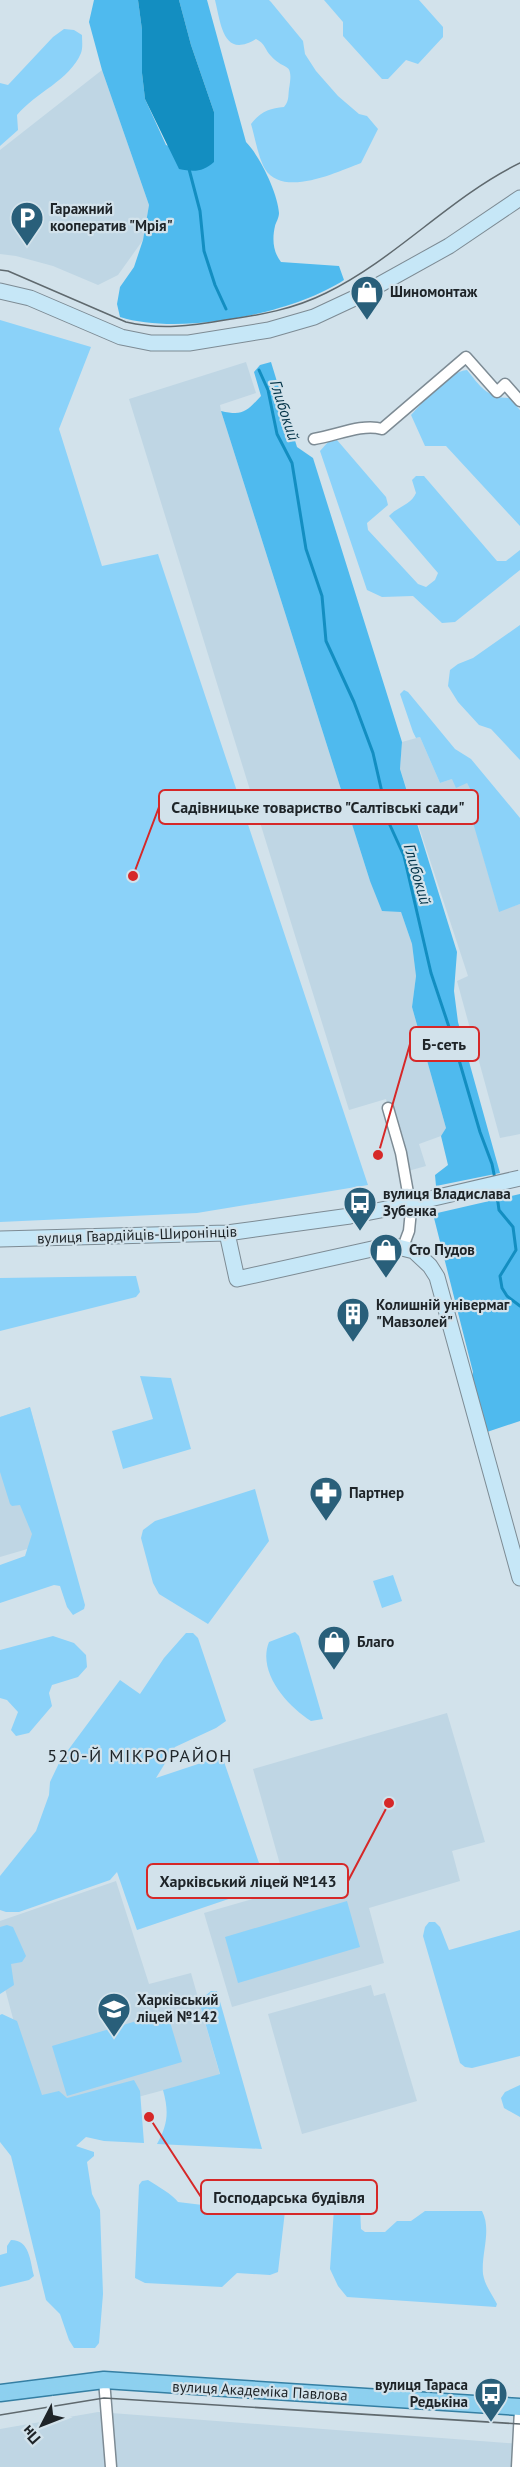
<svg xmlns="http://www.w3.org/2000/svg" width="520" height="2467" font-family="'PT Sans',sans-serif">
	<style>
		.built { fill: #bfd6e4 }
		.green { fill: #8bd2f9 }
		.forest { fill: #4fbaee }
		.water { fill: #138ec1 }
		.lines { fill: none; stroke-linecap: round; stroke-linejoin: round }
		.stream { stroke: #138ec1; stroke-width: 3 }
		.street-casing { stroke: #7d8b94; stroke-width: 13 }
		.secondary-casing { stroke: #7d8b94; stroke-width: 17 }
		.primary-casing { stroke: #357fa3; stroke-width: 19 }
		.street { stroke: #fff; stroke-width: 10 }
		.secondary { stroke: #c6e7f7; stroke-width: 15 }
		.primary { stroke: #8dd0ef; stroke-width: 16 }
		.tram { stroke: #5f696e; stroke-width: 1.5 }
		.secondary-bridge-casing { stroke: #7d8b94; stroke-width: 17; stroke-linecap: butt }
		.secondary-bridge { stroke: #c6e7f7; stroke-width: 15 }
		.labels { text-anchor: middle; stroke-width: 4.5; stroke-linejoin: round; paint-order: stroke }
		.poi-label { font-size: 15px; font-weight: bold; fill: #1e2428; stroke: #d2e2eb; text-anchor: start }
		.street-label { font-size: 15px; fill: #1e2428; stroke: #d2e2eb }
		.water-label { font-size: 16px; font-style: italic; fill: #033449; stroke: #d2e2eb }
		.quarter-label { font-size: 18px; letter-spacing: 1.5px; fill: #1e2428; stroke: #d2e2eb }
		.leader { fill: none; stroke: #d62828; stroke-width: 2 }
		.callout-dot { fill: #d62828; stroke: #d2e2eb; stroke-width: 2 }
		.callout { fill: #d2e2eb; stroke: #d62828; stroke-width: 2 }
		.callout-label { font-size: 16px; text-anchor: middle; font-weight: bold; fill: #1e2428 }
	</style>
	<rect width="100%" height="100%" fill="#d2e2eb"/>
	<path class="built" d="M102 70 149 205 143 240 118 275 98 285 53 266 16 256 0 254V150Z
		M246 362 256 393 220 405 221 411 370 881 401 912 412 944 416 976 412 1007 446 1128 441 1136 419 1144 426 1166 408 1171 386 1099 349 1110 129 399Z
		M420 737 440 783 452 779 467 783 475 799 468 803 499 911 520 904V1134L500 1138 457 981 468 976 400 769 402 742Z
		M30 1407 65 1538 0 1557V1417Z
		M447 1713 485 1842 452 1851 460 1881 369 1908 384 1963 232 2007 204 1913 287 1889 253 1769Z
		M116 1881 149 1984 191 1973 220 2075 41 2123 0 1970V1921Z
		M371 1985 374 1996 385 1993 417 2101 302 2134 268 2014Z
		M98 2412 520 2444V2467H0V2429Z"/>
	<path class="green" d="M215 0H269L271 2 303 41 305 54 316 71 338 96 359 114 367 116 378 129 361 163C337 172 283 198 265 169 258 157 255 137 251 124 260 112 270 108 284 107 289 101 288 97 289 89 294 60 285 72 271 56 265 50 265 43 256 39 223 59 221 24 215 0Z
		M324 0H419L443 27V37L418 64 406 60 388 79H382L343 36V22Z
		M64 29 74 30 82 35C82 40 83 48 81 53 70 80 35 93 17 115L18 130 0 146V83L8 85 53 37Z
		M0 320 91 347 59 429 102 566 158 554 368 1185 197 1213 0 1222Z
		M467 370C480 386 487 398 509 398L520 410V526L446 446H425L411 415C424 401 449 371 467 370Z
		M337 440 386 497 388 505 367 523 368 530 418 584 426 587 435 580 438 573 389 516C397 507 411 505 416 493L412 480 416 476H424L497 561H506L520 550V570L455 622 442 623 413 596 382 597 367 590 320 451 328 442Z
		M520 625V760L491 729 479 725 458 702 448 686 450 670 458 664 473 658Z
		M404 690 408 692 455 749 471 759 520 818V904L499 912 467 802 475 799 467 783 456 788 452 779 440 783 420 737 416 738 413 732 400 694Z
		M136 1276 140 1292 136 1297 0 1331V1278Z
		M140 1376 171 1378 191 1449 123 1469 112 1431 153 1419Z
		M30 1407 85 1605 84 1609 73 1615 67 1607 60 1586 54 1585 0 1603V1565L25 1556 32 1534 20 1505 12 1506 10 1504 0 1472V1417Z
		M255 1489 269 1541 208 1624 159 1594 153 1583 141 1538 143 1530 155 1521Z
		M393 1575 402 1601 382 1608 373 1581Z
		M295 1632 299 1636 323 1719 311 1721C287 1706 257 1672 269 1642Z
		M186 1633H193L198 1638 226 1721 216 1728 175 1747 156 1778 222 1756 267 1886 137 1930 117 1872 110 1880 19 1912H6L0 1910V1876L36 1831 49 1795 50 1782 60 1761 120 1680 140 1694 164 1658Z
		M53 1636 74 1643 86 1655 87 1667 78 1677 52 1685 49 1693 52 1706 29 1733 16 1736 11 1730 18 1712 7 1700 0 1698V1650Z
		M347 1901 360 1947 238 1983 225 1937Z
		M429 1922H435L440 1927 449 1950 520 1930V2056L472 2068 465 2067 460 2063 423 1936 425 1927Z
		M7 1925 13 1927 26 1956 22 1962 11 1964 14 1985 0 1994V1927Z
		M211 1991H217L262 2149 157 2144C168 2124 169 2112 163 2090L220 2074 199 2001Z
		M167 2012 182 2062 67 2096 52 2046Z
		M2 2014 17 2021 42 2095 59 2091 67 2098 134 2080 140 2091 144 2143 104 2141 86 2137 76 2146 94 2152V2156L87 2162 92 2194 100 2210 103 2294 99 2343 95 2348H74L69 2340 60 2314 46 2300 11 2156 0 2142V2015Z
		M520 2085V2117L504 2108 501 2098 505 2092Z
		M148 2180C157 2186 172 2194 178 2202L227 2208 252 2198 279 2201 285 2211 278 2272 270 2275 237 2273 222 2287 145 2283 135 2278 139 2185 142 2181Z
		M347 2188 352 2191 354 2203 360 2208 361 2229 365 2232H385L397 2221H411L425 2211H482C492 2230 481 2253 483 2274 485 2286 492 2294 497 2304L496 2307 347 2297 338 2286 330 2269 335 2193Z
		M11 2240C30 2240 30 2261 34 2276L29 2280 0 2287V2255L7 2253V2246Z"/>
	<path class="forest" d="M94 0H138L142 30V73L145 99 166 145 214 162V112L191 45 179 0H207L246 142C260 156 278 194 279 213 279 218 276 222 275 226 272 239 273 252 281 262L339 266 344 280C292 314 180 336 120 317L117 304 120 287 134 267 143 240 149 205 102 70 89 22Z
		M271 362 297 447 313 458 402 742 400 769 457 952 454 991 458 1022 500 1173 436 1186 435 1175 448 1165 441 1136 446 1128 412 1007 416 976 412 944 401 912 382 911 370 881 221 411C243 416 246 412 261 396L254 372 260 365Z
		M520 1194V1421L481 1434 469 1389 473 1372 433 1214Z"/>
	<path class="water" d="M138 0H179L191 45 214 112V162C203 172 194 172 179 169L145 99 142 73V30Z"/>
	<g class="lines">
		<path class="stream" d="M189 169 200 211 204 251 215 285 226 309
			M259 370 268 390 277 434 292 463 306 549 322 596 326 641 354 702 373 753 389 823 404 856 431 973 452 1036 480 1132 492 1164 495 1179
			M496 1188 499 1210 513 1227 516 1250 500 1276 502 1288 507 1296 520 1306"/>
		<g class="street-casing">
			<path id="street" d="M314 439C335 436 362 423 382 429L466 357 497 392 505 384 520 401
				M388 1108 401 1153 411 1210 409 1231 403 1247
				M104 2380 111 2467
				M517 2467 520 2410"/>
		</g>
		<g class="secondary-casing">
			<path id="secondary" d="M0 291 30 298 121 337 151 343H189L269 330 314 317 359 296 449 246 520 198
				M227 1233 237 1279 390 1245 414 1251 430 1266 437 1277 520 1578
				M0 1239 227 1233 350 1216 391 1208"/>
		</g>
		<g class="primary-casing">
			<path id="primary" d="M0 2393 104 2380 520 2407"/>
		</g>
		<use href="#street" class="street"/>
		<use href="#secondary" class="secondary"/>
		<use href="#primary" class="primary"/>
		<path class="tram" d="M0 270 8 271 126 322C160 330 191 326 225 320 261 315 294 309 326 293 396 259 450 197 520 163
			M0 2415 104 2398 520 2424"/>
		<g class="secondary-bridge-casing">
			<path id="secondary-bridge" d="M391 1208 520 1178"/>
		</g>
		<use href="#secondary-bridge" class="secondary-bridge"/>
	</g>
	<defs>
		<g id="parking-pin" transform="scale(1.725)"><path d="M0 17L-7.5 6A9.5 9.5 0 1 1 7.5 6Z" fill="#295f7a" stroke="#d2e2eb"/><path d="M-3.5-5.5H1a3.5 3.5 0 0 1 0 7H-1V5.5H-3.5ZM-1-3.4V-.6H.8a1.4 1.4 0 0 0 0-2.8Z" fill="#fff"/></g>
		<g id="shop-pin" transform="scale(1.725)"><path d="M0 17L-7.5 6A9.5 9.5 0 1 1 7.5 6Z" fill="#295f7a" stroke="#d2e2eb"/><path d="M-5-2.5h2.3a2.7 3.5 0 0 1 5.4 0H5L5.5 6h-11ZM-1.5-2.5h3a1.5 2.3 0 0 0-3 0Z" fill="#fff"/></g>
		<g id="bus-pin" transform="scale(1.725)"><path d="M0 17L-7.5 6A9.5 9.5 0 1 1 7.5 6Z" fill="#295f7a" stroke="#d2e2eb"/><path d="M-5-6H5V4H4V6H2V4H-2V6H-4V4H-5ZM-3.5-4V0h7V-4ZM-3.5 1.2v1.5H-2V1.2ZM2 1.2v1.5H3.5V1.2Z" fill="#fff"/></g>
		<g id="building-pin" transform="scale(1.725)"><path d="M0 17L-7.5 6A9.5 9.5 0 1 1 7.5 6Z" fill="#295f7a" stroke="#d2e2eb"/><path d="M-4-6H4V6H1V3H-1V6H-4ZM-2.5-4.3h1.7v1.8h-1.7ZM.8-4.3h1.7v1.8H.8ZM-2.5-1h1.7V.8h-1.7ZM.8-1h1.7V.8H.8Z" fill="#fff"/></g>
		<g id="pharmacy-pin" transform="scale(1.725)"><path d="M0 17L-7.5 6A9.5 9.5 0 1 1 7.5 6Z" fill="#295f7a" stroke="#d2e2eb"/><path d="M-2-6h4v4h4v4h-4v4h-4v-4h-4v-4h4Z" fill="#fff"/></g>
		<g id="school-pin" transform="scale(1.725)"><path d="M0 17L-7.5 6A9.5 9.5 0 1 1 7.5 6Z" fill="#295f7a" stroke="#d2e2eb"/><path d="M0-5L7-2L0 1L-7-2ZM-4 1L0 2.5L4 1V4Q0 6-4 4Z" fill="#fff"/></g>
	</defs>
	<g fill-rule="evenodd">
		<use href="#parking-pin" x="27" y="218"/>
		<use href="#shop-pin" x="367" y="292"/>
		<use href="#bus-pin" x="360" y="1203"/>
		<use href="#shop-pin" x="386" y="1250"/>
		<use href="#building-pin" x="353" y="1314"/>
		<use href="#pharmacy-pin" x="326" y="1493"/>
		<use href="#shop-pin" x="334" y="1642"/>
		<use href="#school-pin" x="114" y="2009"/>
		<use href="#bus-pin" x="491" y="2394"/>
	</g>
	<g class="labels">
		<g class="poi-label">
			<text x="50" y="214">Гаражний<tspan x="50" dy="17">кооператив "Мрія"</tspan></text>
			<text x="390" y="297">Шиномонтаж</text>
			<text x="383" y="1199">вулиця Владислава<tspan x="383" dy="17">Зубенка</tspan></text>
			<text x="409" y="1255">Сто Пудов</text>
			<text x="376" y="1310">Колишній універмаг<tspan x="376" dy="17">"Мавзолей"</tspan></text>
			<text x="349" y="1498">Партнер</text>
			<text x="357" y="1647">Благо</text>
			<text x="137" y="2005">Харківський<tspan x="137" dy="17">ліцей №142</tspan></text>
			<text x="468" y="2390" text-anchor="end">вулиця Тараса<tspan x="468" dy="17">Редькіна</tspan></text>
		</g>
		<g class="street-label">
			<text transform="translate(137 1235) rotate(-2)" y="5">вулиця Гвардійців-Широнінців</text>
			<text transform="translate(260 2391) rotate(3)" y="5">вулиця Академіка Павлова</text>
		</g>
		<g class="water-label">
			<text transform="translate(285 410) rotate(72)" y="6">Глибокий</text>
			<text transform="translate(418 874) rotate(74)" y="6">Глибокий</text>
		</g>
		<g class="quarter-label">
			<text x="140" y="1762">520-Й МІКРОРАЙОН</text>
		</g>
	</g>
	<path class="leader" d="M133 876L159 807M378 1155L410 1044M389 1803L348 1881M149 2117L201 2197"/>
	<g class="callout-dot">
		<circle cx="133" cy="876" r="6"/>
		<circle cx="378" cy="1155" r="6"/>
		<circle cx="389" cy="1803" r="6"/>
		<circle cx="149" cy="2117" r="6"/>
	</g>
	<g class="callout">
		<rect x="159" y="790" width="319" height="34" rx="6"/>
		<rect x="410" y="1027" width="69" height="34" rx="6"/>
		<rect x="147" y="1864" width="201" height="34" rx="6"/>
		<rect x="201" y="2180" width="176" height="34" rx="6"/>
	</g>
	<g class="callout-label">
		<text x="318" y="813">Садівницьке товариство "Салтівські сади"</text>
		<text x="444" y="1050">Б-сеть</text>
		<text x="248" y="1887">Харківський ліцей №143</text>
		<text x="289" y="2203">Господарська будівля</text>
	</g>
	<g transform="translate(42 2425) rotate(228)" stroke="#d2e2eb" stroke-width="4.5" paint-order="stroke">
	<path d="M0-4.5L10 22L0 15L-10 22Z" fill="#1e2428"/>
	<text y="-9" font-size="16" font-weight="bold" text-anchor="middle" fill="#1e2428">Пн</text>
	</g>
</svg>
